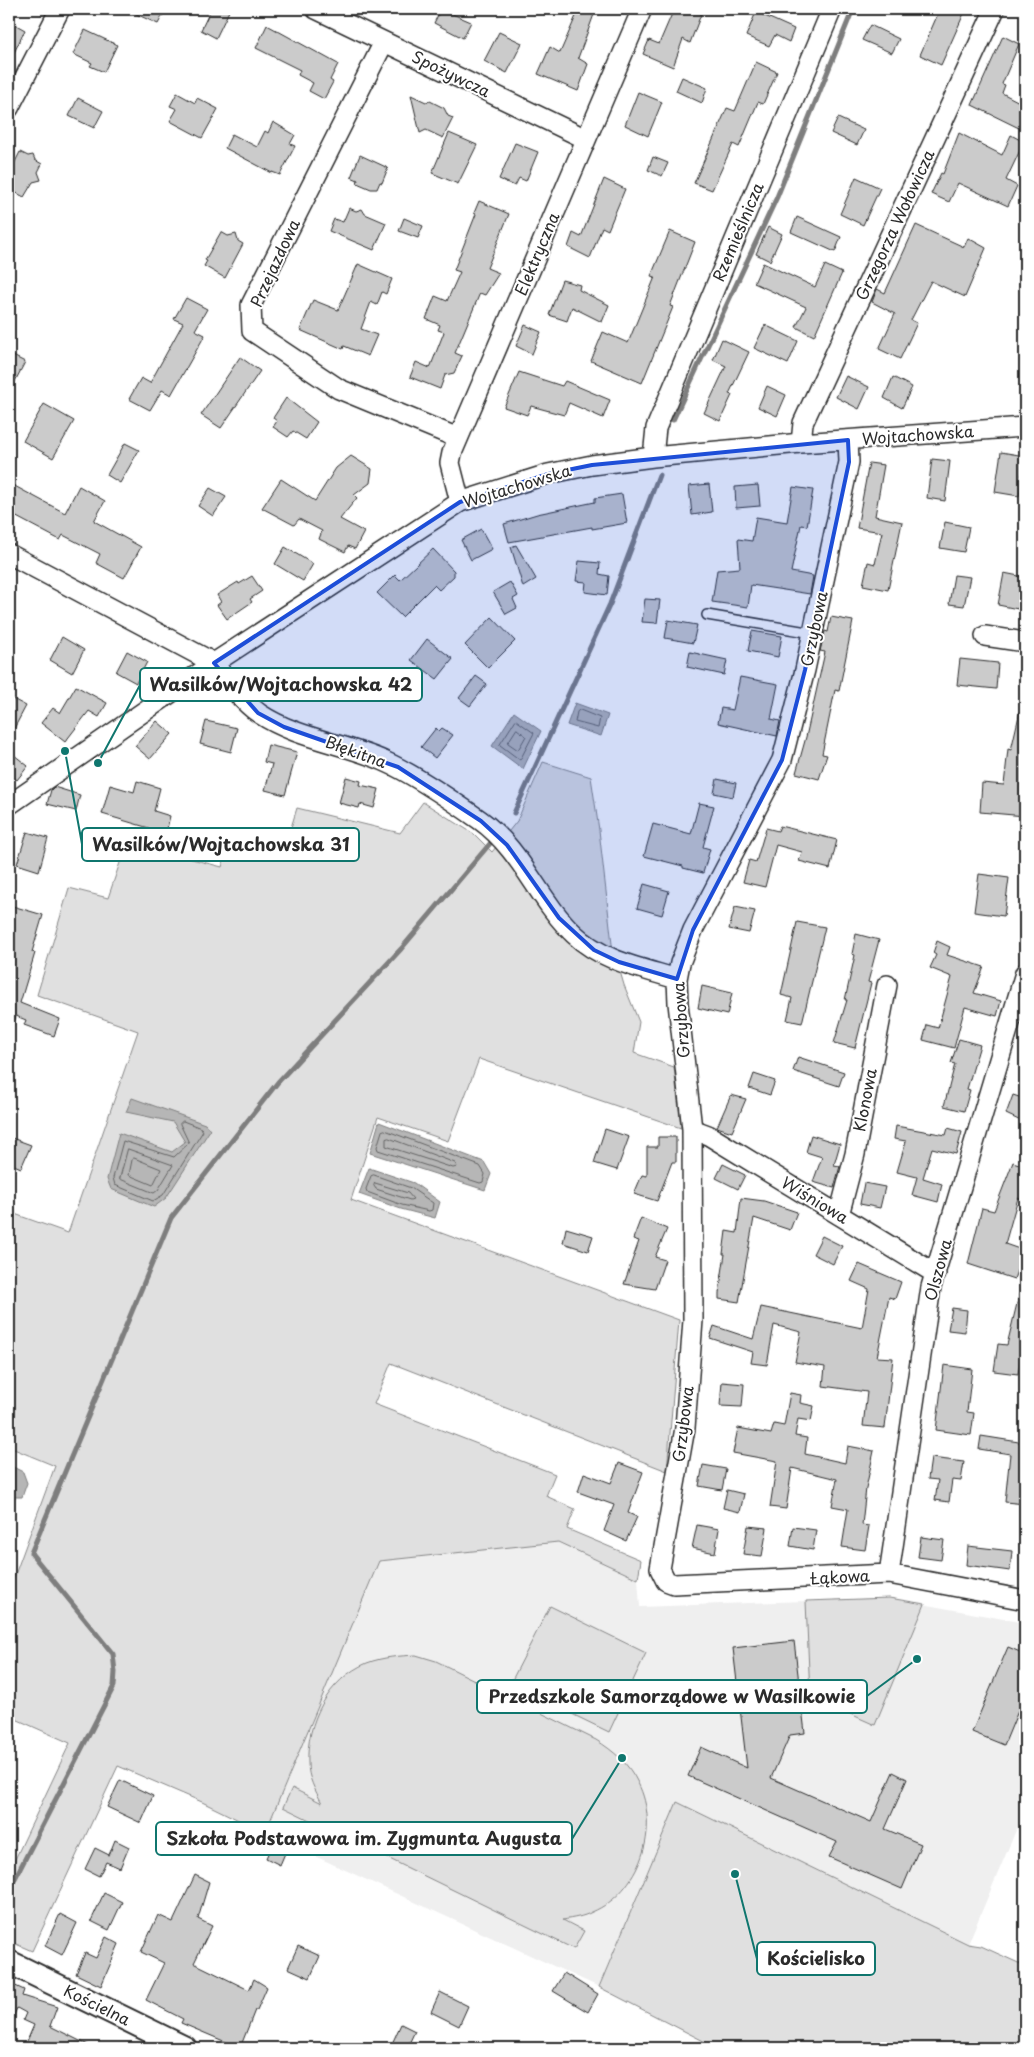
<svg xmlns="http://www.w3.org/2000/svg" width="1034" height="2057" font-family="'Playpen Sans',sans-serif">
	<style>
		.built { fill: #efefef }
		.green { fill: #e0e0e0; stroke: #868686 }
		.water { fill: #b6b6b6; stroke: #7e7e7e }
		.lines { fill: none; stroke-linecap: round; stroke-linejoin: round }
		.shore { stroke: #636363; stroke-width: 1 }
		.stream { stroke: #7e7e7e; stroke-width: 5 }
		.building { fill: #cbcbcb; stroke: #2b2b2b }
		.service-casing { stroke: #2b2b2b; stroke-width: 12 }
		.minor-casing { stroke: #2b2b2b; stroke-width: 22 }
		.tertiary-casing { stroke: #2b2b2b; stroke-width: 26 }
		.service { stroke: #fff; stroke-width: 9 }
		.minor { stroke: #fff; stroke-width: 19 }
		.tertiary { stroke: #fff; stroke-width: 22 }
		.marked { fill: #1d4ed8; fill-opacity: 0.2; stroke: #1d4ed8; stroke-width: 4; stroke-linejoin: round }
		.labels { text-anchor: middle; stroke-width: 4; stroke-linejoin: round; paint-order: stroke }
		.street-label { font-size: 16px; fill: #2b2b2b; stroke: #fff }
		.leader { fill: none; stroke: #0f766e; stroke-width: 2 }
		.callout-dot { fill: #0f766e; stroke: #fff; stroke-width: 2 }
		.callout { fill: #fff; stroke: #0f766e; stroke-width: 2 }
		.callout-label { font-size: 18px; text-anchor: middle; font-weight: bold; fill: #2b2b2b }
	</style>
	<rect width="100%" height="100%" fill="#fff"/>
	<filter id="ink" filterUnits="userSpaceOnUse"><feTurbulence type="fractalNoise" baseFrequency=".02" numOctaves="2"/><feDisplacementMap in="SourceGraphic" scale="10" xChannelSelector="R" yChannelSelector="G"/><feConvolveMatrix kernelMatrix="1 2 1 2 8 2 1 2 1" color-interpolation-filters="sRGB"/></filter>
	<g filter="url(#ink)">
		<path class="built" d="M558 1542 638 1579 640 1607 889 1598 1025 1623V1782L1022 1790 1025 1792V1809L968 1944 677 1802 599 1987 265 1833 378 1561Z"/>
		<path class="green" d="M543 762 591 777 599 830 612 944 624 985 639 1022 634 1053 674 1067 681 1128 479 1059 448 1141 378 1117 351 1200 679 1320 667 1471 391 1363 374 1404 555 1474 546 1496 575 1509 567 1529 641 1560 638 1579 558 1542 379 1561 265 1833 202 1802 118 1766 32 1951 9 1941V1872L70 1743 9 1716V1591L55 1466 9 1447V1212L68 1233 138 1031 37 995 69 888 108 898 127 842 222 867 231 835 285 847 297 808 400 833 423 802 474 834 492 852 517 821Z
			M889 1598 925 1604 875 1725 810 1696 806 1601Z
			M550 1606 646 1653 609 1732 510 1684Z
			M416 1655 436 1661 596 1740C614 1751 629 1764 638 1783 661 1828 640 1892 592 1912 583 1917 573 1918 563 1920L584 1931 574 1949 283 1807 292 1788 322 1803C315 1790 308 1778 308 1763 306 1723 328 1679 367 1663 383 1657 399 1656 416 1655Z
			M677 1802 968 1944 981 1946 1025 1966V2048H717L599 1987Z"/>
		<path class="water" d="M575 703 608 715 601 736 567 725Z
			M514 712 541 731 523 769 492 746Z
			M132 1098 205 1124 210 1130 166 1198 154 1207 111 1189 107 1179 119 1133 172 1152 185 1142 173 1122 126 1112Z
			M379 1122 484 1162 491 1174 485 1190 370 1153Z
			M369 1168 414 1183 440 1202 435 1218 401 1209 359 1194Z
			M9 1465 23 1472 27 1483 22 1497H15L9 1494Z"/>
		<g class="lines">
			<path class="shore" d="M580 710 600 718 598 728 575 722 577 712Z
				M516 720 534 733 520 760 500 745Z
				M517 729 526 736 518 750 508 743Z
				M183 1121 201 1128 203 1131 163 1195 153 1201 115 1185 113 1178 123 1141 174 1157 189 1143 180 1124Z
				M385 1130 480 1166 485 1174 483 1182 480 1183 378 1150 377 1147 382 1131Z
				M389 1138 455 1163 457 1167 453 1168 386 1146V1139Z
				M128 1149 173 1165 158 1190 154 1193 120 1179Z
				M134 1158 161 1169 153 1185 129 1175 132 1160Z
				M374 1175 411 1188 433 1203 432 1210 429 1211 402 1205 367 1192 366 1189 371 1176Z
				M375 1183 408 1193 413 1199 410 1200 376 1189 374 1186Z"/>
			<path class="stream" d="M673 420 777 197 853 9
				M514 813 610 604 659 475
				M9 1890 114 1686 115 1672 113 1654 31 1553 171 1218 278 1082 401 949 493 840"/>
		</g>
		<path class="building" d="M125 9H166L158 24Z
			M211 9H230L216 38 201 30Z
			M441 9 471 22 463 38 434 23Z
			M579 9H596L578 58 588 64 578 91 538 74 550 47 560 53Z
			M674 9H703L690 43 683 39 673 67 643 54 649 40 659 44Z
			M940 9H966L941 65 920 55Z
			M756 12 794 29 789 42 775 35 769 46 746 36Z
			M9 21 25 30 9 63Z
			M267 25 338 64 330 80 333 82 324 99 309 91 313 83 298 75 300 70 256 48Z
			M870 25 899 39 892 53 862 40Z
			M85 30 117 45 104 72 90 66 92 63 73 54Z
			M499 32 522 43 507 73 484 61Z
			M1003 36 1019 44 1002 84 1005 85 1002 93 1025 105V131L972 105Z
			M756 62 777 72 763 104 758 102 739 147 733 144 712 190 694 183 727 108 735 111Z
			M682 77 707 88 702 103 676 91Z
			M638 92 662 102 648 136 625 125Z
			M177 93 195 103 197 98 218 109 202 138 170 121 177 109 170 106Z
			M411 95 426 102 430 101 444 108 448 116 453 118 443 138 426 130 420 133Z
			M78 98 103 111 94 128 69 116Z
			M838 118 864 130 857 145 831 133Z
			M273 122 295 135 290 144 295 146 280 175 272 172V173L225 148 232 134 257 147 265 131 268 133Z
			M449 133 477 145 458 184 432 173Z
			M959 133 1002 155 1011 135 1024 142 1006 180 1017 186 1008 206 958 183 949 202 931 194 941 173 943 174Z
			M515 143 538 152 526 181 519 178 515 186 499 179Z
			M20 152 28 156 33 155 35 160 42 164 38 172 41 180 33 182 24 197 9 189V174Z
			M360 155 388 168 382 183 380 182 377 189H371L357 183 358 180 351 177Z
			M653 157 668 163 662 176 648 170Z
			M856 177 880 188 863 225 840 214Z
			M604 179 625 189 608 230 602 227 590 258 568 247 573 233 581 237Z
			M479 201 509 214 487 268 499 273 485 295 480 293 455 353 462 356 454 373 445 375 440 389 410 377 416 362 430 368 444 332 438 330 440 325 426 319 435 296 447 301 460 272 454 270 476 214 474 213Z
			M349 208 356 211 362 209 365 214 386 223 374 250 329 231 334 219 343 222Z
			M797 217 841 237 835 252 791 232Z
			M404 218 423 226 418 238 399 231Z
			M916 225 964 247 968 238 986 248 965 297 931 281 911 320 917 323 900 359 879 349 895 314 872 302 877 289 885 293Z
			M768 227 782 234 770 261 756 254Z
			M670 231 695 242 670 306 673 307 642 383 591 361 603 332 628 343 655 277 651 276Z
			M221 232 228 236 236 234 238 241 243 244 225 278 204 266 207 261 205 260Z
			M763 263 815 287 825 265 842 273 814 336 796 327 806 307 754 283Z
			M358 264 392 279 386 294 382 292 377 305 371 302 361 329 377 335 368 356 344 346 343 349 300 330 313 300 338 310Z
			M562 280 580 285 579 290 609 305 602 322 572 307 567 321 549 315Z
			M186 298 207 309 195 330 205 335 171 395 162 390 150 410 129 399 141 378 150 383 183 323 174 319Z
			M525 325 541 332 532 354 516 346Z
			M765 325 798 341 788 364 754 348Z
			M722 339 749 352 729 394 732 395 720 421 704 413 726 366 713 360Z
			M9 354 25 362 9 393Z
			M240 357 260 371 221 428 201 415Z
			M519 372 562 386 565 381 610 400 603 418 569 403 564 415 531 406 527 415 504 407Z
			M846 376 869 387 859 409 836 397Z
			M893 377 912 387 902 408 884 398Z
			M767 386 786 395 777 416 758 407Z
			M286 398 317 422 306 439 293 431 288 437 273 427 277 421 273 418Z
			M44 404 74 421 53 458 23 441Z
			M125 443 139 450 120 483 107 475Z
			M1001 452 1025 456 1019 496 995 492Z
			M351 456 372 469 370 483 354 495 357 498 340 519 364 532 355 549 348 546 345 552 319 539 322 531 299 519 294 525 262 508 281 479 315 501 336 468Z
			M932 459 950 461 945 501 927 498Z
			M869 463 884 465 875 516 902 522 888 590 863 585 868 562 875 564 882 532 857 528Z
			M9 483 65 513 79 486 105 501 94 521 141 547 124 578 96 563 100 554 63 535 60 540 9 513Z
			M709 484 712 512 692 515 689 486Z
			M758 485 760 506 736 508 735 487Z
			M793 487 813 490 807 526 801 525 791 572 813 576 810 594 751 585 748 607 712 602 717 570 740 568 738 539 752 541 756 517 787 522Z
			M210 488 226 497 213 516 198 506Z
			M622 494 627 523 592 529V527L509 542 504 524 537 514 595 502V498Z
			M945 522 969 527 964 552 940 548Z
			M481 529 492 549 471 560 461 540Z
			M516 545 536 579 523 587 511 547Z
			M285 547 313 564 303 581 275 564Z
			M433 549 454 571V576L439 590 434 585 402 617 377 593 395 575 400 580Z
			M579 561 600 563 599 574 609 576 607 595 585 592 586 582 576 581Z
			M1004 573 1024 577 1018 609 998 605Z
			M954 575 970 577 964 606 949 604Z
			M252 576 262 591 250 599 252 602 227 619 217 605 221 602 217 595 238 582 239 584Z
			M510 582 518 596 513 599 517 608 506 614 493 592Z
			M645 599 660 600 657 623 642 622Z
			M492 617 515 641 488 668 465 645Z
			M831 617 853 621 839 691 835 690 822 754 827 755 819 779 796 773 806 737 825 652 820 651 825 631 828 632Z
			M668 620 697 625 693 643 665 638Z
			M752 631 782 636 778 657 748 651Z
			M62 637 84 650 72 673 50 660Z
			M427 639 453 659 437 679 411 660Z
			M127 651 147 662 136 683 116 672Z
			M690 652 727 660 724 675 687 667Z
			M960 659 998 663 996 689 957 685Z
			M476 676 487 684 470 706 459 698Z
			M740 677 778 684 771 719 780 721 777 736 718 723 721 708 733 710Z
			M76 686 107 703 99 717 89 711 65 742 41 723 53 708 60 713Z
			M13 699 26 706 9 738V707Z
			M1020 711 1025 712V816L980 812 982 783 1004 785 1008 749 1011 750Z
			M157 721 172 734 150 759 135 746Z
			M206 721 237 728 231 752 200 744Z
			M436 728 439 731 442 728 453 735 435 758 421 747Z
			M268 745 297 752 285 795 265 790 272 764 264 762Z
			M9 751 28 766 17 780 9 773Z
			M346 777 361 781 360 785 379 789 374 808 360 804 359 808 339 803Z
			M717 779 736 783 733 797 714 793Z
			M137 781 160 788 154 811 170 816 165 837 148 833 149 828 102 814 110 785 134 792Z
			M54 787 80 795 76 811 47 804 51 790Z
			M699 803 714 806 703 847 710 849 703 873 683 868V866L644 856 653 824 691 834Z
			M780 826 837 840 830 869 799 861 802 852 776 845 765 887 743 882 749 860 756 862 766 828 778 831Z
			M27 832 48 838 39 871 17 864Z
			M979 874 1009 878 1004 916 974 912Z
			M644 884 669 891 662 915 637 908Z
			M9 905 43 915 32 952 35 953 20 1003 60 1019 54 1036 24 1025 26 1020 16 1016 12 1029 9 1028Z
			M735 907 755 911 749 933 729 929Z
			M797 922 825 927 802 1023 787 1020 792 998 781 995Z
			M856 934 879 940 868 982 871 983 855 1048 834 1043 847 1000H845L855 955 852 954Z
			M937 941 950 947 947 955 984 967 974 993 1001 1001 997 1016 965 1007 954 1048 923 1040 927 1025 938 1028 952 977 930 968 936 955 933 953Z
			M702 986 732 993 727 1015 698 1008Z
			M959 1039 980 1045 967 1089 970 1090 964 1111 944 1106 955 1064 951 1063Z
			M798 1057 844 1072 839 1086 793 1071Z
			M754 1074 775 1081 770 1095 749 1088Z
			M731 1095 746 1099 732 1132 717 1127Z
			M1013 1095 1025 1099V1123L1006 1114Z
			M896 1126 946 1135 948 1128 962 1132 956 1154 932 1148 923 1178 942 1184 938 1202 912 1195 917 1177 897 1172 906 1141 894 1139Z
			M605 1129 629 1137 617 1170 594 1163Z
			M811 1135 840 1144 834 1165 840 1166 834 1188 813 1182 822 1157 806 1152Z
			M9 1137 31 1145 21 1168 9 1163Z
			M658 1137H676V1162H672L657 1201 634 1194 642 1175 647 1176V1147H658Z
			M1013 1162 1025 1166V1201L1018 1198 1005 1244 1025 1251V1265L1020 1263 1014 1279 968 1264 982 1208 994 1211Z
			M723 1164 745 1175 738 1189 716 1178Z
			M864 1183 885 1187 880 1208 860 1204Z
			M741 1198 764 1201 797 1212 790 1230 754 1218 739 1302 719 1299V1293L725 1254H723L726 1231 737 1233Z
			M641 1218 667 1229 655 1257 665 1260 655 1289 624 1284 639 1241 633 1239Z
			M566 1228 593 1236 588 1251 563 1243Z
			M822 1236 842 1246 833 1264 813 1254Z
			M859 1264 901 1282 895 1299 889 1297 877 1357 893 1358 885 1428 863 1426 867 1392 823 1386 825 1367 795 1362 801 1332 774 1325 767 1365 751 1363 753 1352 710 1338 714 1326 753 1339 761 1307 862 1328 869 1289 851 1281Z
			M1020 1291 1025 1292V1334L1018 1374 994 1371 998 1344 1007 1345Z
			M952 1308 967 1310 965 1332 948 1330Z
			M944 1365 972 1369 967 1412 974 1413 971 1435 936 1430Z
			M722 1382 744 1384 742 1407 720 1406Z
			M790 1393 801 1395 800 1403 814 1406 811 1421 798 1419 795 1436 807 1438 805 1454 845 1463 848 1446 874 1451 866 1488 862 1525 869 1526 865 1550 842 1547 848 1509 832 1506 837 1479 792 1468 786 1509 770 1507 777 1461 733 1453 738 1428 771 1434 774 1424 784 1426Z
			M981 1436 1025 1443V1504L1005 1502 1010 1454 979 1449Z
			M931 1458 964 1462 961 1481 952 1480 949 1502 935 1500 938 1480 928 1479Z
			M619 1463 643 1472 628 1513 637 1517 626 1541 604 1531 614 1505 578 1492 584 1473 611 1483Z
			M703 1465 726 1469 722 1490 699 1486Z
			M727 1490 744 1494 740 1512 723 1508Z
			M697 1525 719 1529 715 1553 692 1548Z
			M748 1526 767 1528 762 1556 743 1554Z
			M793 1527 816 1530 813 1550 790 1546Z
			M921 1537 944 1540 941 1560 918 1557Z
			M968 1546 1012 1551 1010 1571 966 1565Z
			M794 1641 805 1733 790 1735 771 1778 871 1822 893 1772 907 1779 885 1829 921 1844 902 1889 829 1857 837 1842 688 1776 701 1747 747 1768 733 1648Z
			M1008 1647 1025 1654V1694L1004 1745 972 1732Z
			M120 1780 153 1796 141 1823 107 1807Z
			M115 1840 129 1847 120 1868 106 1862 99 1876 85 1869 95 1848 109 1855Z
			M274 1840 288 1846 280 1865 266 1858Z
			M195 1875 209 1882 198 1919 212 1926 194 1963 249 1990 254 1979 267 1987 257 2010H255L240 2048 181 2023 183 2019 146 2000 164 1963 141 1952 158 1915 173 1922Z
			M104 1893 122 1902 109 1930 91 1921Z
			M60 1914 77 1923 62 1955 45 1946Z
			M106 1937 119 1944 101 1986 76 1974 85 1953 96 1958Z
			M298 1946 320 1956 310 1978 288 1968Z
			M564 1973 598 1994 588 2012 553 1991Z
			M9 1983 24 1990 22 1996 57 2007 50 2026 94 2048H24L34 2025 23 2020 26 2013 17 2008 9 2027Z
			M440 1992 468 2006 459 2026 431 2012Z
			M401 2024 415 2031 407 2048H390Z"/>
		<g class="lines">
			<g class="service-casing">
				<path id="service" d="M707 615 813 633"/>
			</g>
			<g class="minor-casing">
				<path id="minor" d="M316 9 586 139
					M384 42 251 305 252 331 339 389 458 438
					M9 108 60 9
					M848 440 849 462 805 670 782 760 693 930 680 963 677 979 678 1003 692 1129 693 1320 685 1428 660 1569 666 1581 674 1584 889 1574 1025 1600
					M801 443 803 423 995 9
					M653 457 656 428 832 9
					M460 502 450 463 452 453 642 9
					M9 554 214 663C227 681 241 701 260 714 296 738 343 743 384 761 414 774 453 801 480 820 522 850 538 900 574 934 602 961 641 968 677 979
					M985 636 1025 642
					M9 805 214 663 460 502 548 474 592 465 653 457 801 443 1025 427
					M692 1129 708 1135 936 1274
					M839 1215 855 1154 887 985
					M889 1574 931 1287 1025 973"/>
			</g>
			<g class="tertiary-casing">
				<path id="tertiary" d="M9 1962 185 2048"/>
			</g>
			<use href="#service" class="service"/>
			<use href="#minor" class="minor"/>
			<use href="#tertiary" class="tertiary"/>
		</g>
	</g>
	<path class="marked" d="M848 440 849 462 805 670 782 760 693 930 677 979 619 962 594 950 559 918 507 845 481 821 398 767 284 727 258 713 214 663 460 502 548 474 592 465Z"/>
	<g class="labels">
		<g class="street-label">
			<text transform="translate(451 74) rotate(26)" y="6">Spożywcza</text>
			<text transform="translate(895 225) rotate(-65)" y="6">Grzegorza Wołowicza</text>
			<text transform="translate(738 232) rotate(-67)" y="6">Rzemieślnicza</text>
			<text transform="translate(537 254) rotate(-67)" y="6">Elektryczna</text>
			<text transform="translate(275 263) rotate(-65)" y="6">Przejazdowa</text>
			<text transform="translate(918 435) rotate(-4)" y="6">Wojtachowska</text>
			<text transform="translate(517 486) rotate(-17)" y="6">Wojtachowska</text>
			<text transform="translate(814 629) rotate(-78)" y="6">Grzybowa</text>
			<text transform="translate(356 752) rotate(20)" y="6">Błękitna</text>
			<text transform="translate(681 1020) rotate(-94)" y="6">Grzybowa</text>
			<text transform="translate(865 1100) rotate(-79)" y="6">Klonowa</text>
			<text transform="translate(815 1200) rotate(31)" y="6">Wiśniowa</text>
			<text transform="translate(938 1270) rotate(-75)" y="6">Olszowa</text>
			<text transform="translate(683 1424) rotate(-83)" y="6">Grzybowa</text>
			<text transform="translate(840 1577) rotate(-3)" y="6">Łąkowa</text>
			<text transform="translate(97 2005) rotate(26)" y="6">Kościelna</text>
		</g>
	</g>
	<path class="leader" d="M98 763L140 685M65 751L82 844M917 1659L867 1696M622 1758L572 1839M735 1874L757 1959"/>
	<g class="callout-dot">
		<circle cx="98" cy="763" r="5"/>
		<circle cx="65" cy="751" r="5"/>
		<circle cx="917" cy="1659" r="5"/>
		<circle cx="622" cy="1758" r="5"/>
		<circle cx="735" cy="1874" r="5"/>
	</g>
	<g class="callout">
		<rect x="140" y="668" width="282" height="33" rx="5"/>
		<rect x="82" y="828" width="277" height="33" rx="5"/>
		<rect x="477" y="1680" width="390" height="33" rx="5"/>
		<rect x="156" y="1822" width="416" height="33" rx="5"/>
		<rect x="757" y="1942" width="118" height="33" rx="5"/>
	</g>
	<g class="callout-label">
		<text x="281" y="691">Wasilków/Wojtachowska 42</text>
		<text x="221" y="851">Wasilków/Wojtachowska 31</text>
		<text x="672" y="1703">Przedszkole Samorządowe w Wasilkowie</text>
		<text x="364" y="1845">Szkoła Podstawowa im. Zygmunta Augusta</text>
		<text x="816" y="1965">Kościelisko</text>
	</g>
	<rect width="1034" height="2057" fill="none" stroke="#fff" stroke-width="30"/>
	<rect x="15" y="15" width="1004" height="2027" fill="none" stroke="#2b2b2b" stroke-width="2" filter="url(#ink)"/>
</svg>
